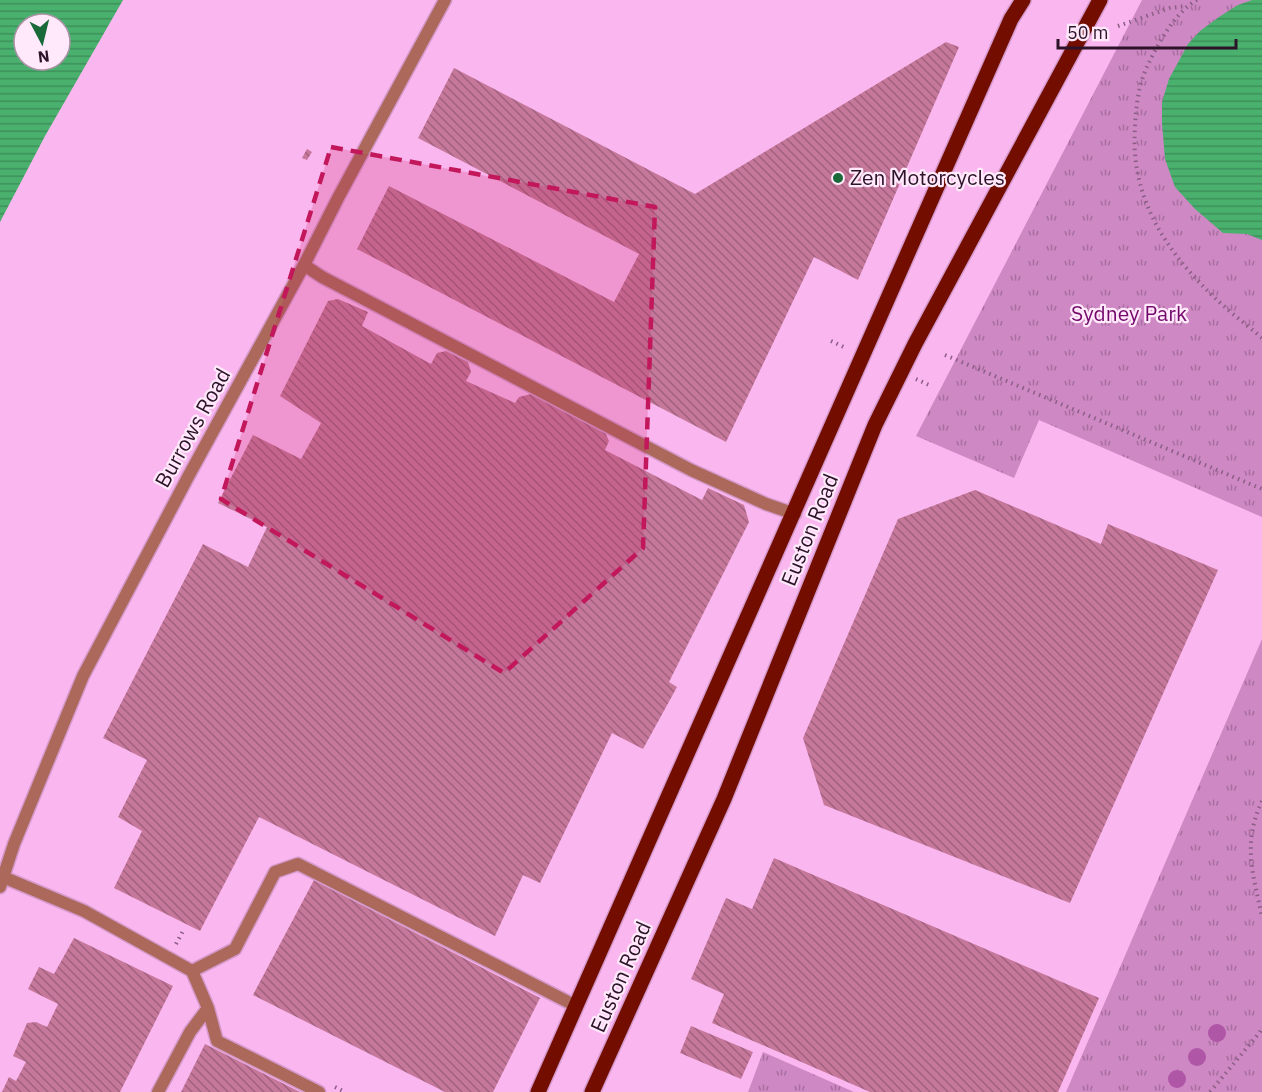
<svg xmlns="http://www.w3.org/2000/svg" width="1262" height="1092" font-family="'IBM Plex Sans',sans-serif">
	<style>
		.park { fill: url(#park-tufts) }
		.water { fill: url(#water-rules); fill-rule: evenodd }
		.building { fill: url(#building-back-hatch) }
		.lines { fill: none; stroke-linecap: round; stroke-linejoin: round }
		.lane-casing { stroke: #d599cb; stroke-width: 15 }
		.street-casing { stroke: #d599cb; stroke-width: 15 }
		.primary-casing { stroke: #d599cb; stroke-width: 18 }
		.path { stroke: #8b5e85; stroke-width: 4; stroke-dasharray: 1.5 4.5; stroke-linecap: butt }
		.lane { stroke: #ac695b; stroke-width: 12 }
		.street { stroke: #ac695b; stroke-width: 12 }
		.primary { stroke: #720d00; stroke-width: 15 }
		.tree { fill: #b056a6 }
		.marked { fill: #c2185b; fill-opacity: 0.2; stroke: #c2185b; stroke-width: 4.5; stroke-dasharray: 12 8; stroke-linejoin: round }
		.poi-dot { fill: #196939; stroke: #ffe9fa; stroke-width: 2 }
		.labels { text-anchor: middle; stroke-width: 4.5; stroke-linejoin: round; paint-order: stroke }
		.poi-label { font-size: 21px; fill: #2c1329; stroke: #ffe9fa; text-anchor: start }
		.park-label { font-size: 21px; fill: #73086b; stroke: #ffe9fa }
		.street-label { font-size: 21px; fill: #2c1329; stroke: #ffe9fa }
	</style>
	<defs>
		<pattern id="park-tufts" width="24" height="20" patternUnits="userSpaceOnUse" patternTransform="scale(1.5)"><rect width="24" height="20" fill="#ce88c4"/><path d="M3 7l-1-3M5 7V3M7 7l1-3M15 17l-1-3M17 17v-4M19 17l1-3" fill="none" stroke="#a76e9f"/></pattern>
		<pattern id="water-rules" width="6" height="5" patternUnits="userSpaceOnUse" patternTransform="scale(1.5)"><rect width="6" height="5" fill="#49b16d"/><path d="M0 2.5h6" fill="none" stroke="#3d8f5a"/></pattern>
		<pattern id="building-back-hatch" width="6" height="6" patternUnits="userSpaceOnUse" patternTransform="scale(1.5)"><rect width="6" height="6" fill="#c6789b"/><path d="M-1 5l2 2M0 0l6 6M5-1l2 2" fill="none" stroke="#a1617e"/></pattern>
	</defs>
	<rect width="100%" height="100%" fill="#fab6ef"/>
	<path class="park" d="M1142 0H1262V517L1039 420 1014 478 916 436Z
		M1262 639V1092H1066Z
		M763 1052 854 1092H748Z"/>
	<path class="water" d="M0 0H123L45 136 0 222ZM24 24H60V60H24Z
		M1252 0H1262V240L1247 234 1223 233 1195 209 1175 187 1165 159 1162 123V102L1169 79 1188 44 1200 31 1219 17 1238 5Z"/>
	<path class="building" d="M946 42 959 47 858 280 814 257 726 442 357 249 389 186 614 302 639 254 418 138 454 68 695 194Z
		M307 149 312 152 307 160 302 158Z
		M338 299 368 312 362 326 431 364 437 353 446 351 468 362 471 372 466 381 515 403 519 397 531 394 604 430 609 441 605 450 702 500 708 488 744 505 749 522 669 682 677 687 643 749 612 733 540 883 523 875 495 936 259 817 200 931 114 888 142 831 118 817 147 760 103 738 203 544 248 567 267 527 218 503 253 435 301 459 321 423 280 396 328 301Z
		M975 490 1101 544 1108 524 1218 570 1070 903 824 805 803 738 898 519Z
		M774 858 1099 998 1058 1092H870L712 1023 724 994 691 979 726 898 752 909Z
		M314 880 540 998 493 1092H445L253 995Z
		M74 938 173 986 120 1092H2L9 1077 16 1081 26 1062 13 1056 27 1023 36 1022 47 1027 58 1004 28 989 39 967 54 974Z
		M691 1026 753 1052 741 1079 680 1053Z
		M205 1044 300 1092H181Z"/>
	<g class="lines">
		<g class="lane-casing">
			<path id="lane" d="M304 265 322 277 691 470 766 504 795 514
				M3 877 84 911 192 971 208 1008 217 1041 319 1092
				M192 971 235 949 275 872 298 864 576 1006
				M158 1092 190 1032 208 1008"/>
		</g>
		<g class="street-casing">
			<path id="street" d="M0 887 14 844 83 676 188 477 304 265 338 198 445 0"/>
		</g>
		<g class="primary-casing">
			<path id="primary" d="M538 1092C695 734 855 377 1011 19L1023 0
				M592 1092 724 799 875 425 915 344 1100 0"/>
		</g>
		<path class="path" d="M1197 0C1174 13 1157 45 1146 69 1138 88 1136 107 1135 127 1130 197 1165 250 1213 296 1228 311 1246 324 1262 338
			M1118 26 1170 8 1187 6
			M831 341 846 348
			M945 355 1262 489
			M916 379 929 385
			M1262 801C1242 844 1253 873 1262 917
			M176 944 184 929
			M335 1087 345 1092
			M1210 1092 1260 1032 1262 1027"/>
		<use href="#lane" class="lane"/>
		<use href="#street" class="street"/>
		<use href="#primary" class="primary"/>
	</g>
	<g class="tree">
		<circle cx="1217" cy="1033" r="9"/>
		<circle cx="1197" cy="1057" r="9"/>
		<circle cx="1177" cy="1079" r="9"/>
	</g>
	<path class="marked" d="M331 147 655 207 643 548 504 673 221 499Z"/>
	<circle class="poi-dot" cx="838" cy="178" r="6"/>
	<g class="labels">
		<g class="poi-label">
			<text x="850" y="185">Zen Motorcycles</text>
		</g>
		<g class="park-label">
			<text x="1129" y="321">Sydney Park</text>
		</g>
		<g class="street-label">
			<text transform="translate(193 428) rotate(-61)" y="7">Burrows Road</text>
			<text transform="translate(810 530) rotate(-68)" y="7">Euston Road</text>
			<text transform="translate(621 977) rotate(-66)" y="7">Euston Road</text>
		</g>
	</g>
	<g transform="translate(42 42) rotate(173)"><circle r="28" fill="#ffe9fa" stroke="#ab93a6" stroke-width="1.5"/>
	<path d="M0-4.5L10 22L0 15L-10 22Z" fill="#196939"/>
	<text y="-9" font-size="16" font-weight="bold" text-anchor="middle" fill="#2c1329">N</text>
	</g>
	<path d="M1058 39v9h178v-9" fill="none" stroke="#2c1329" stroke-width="3"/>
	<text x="1067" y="39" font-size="18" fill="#2c1329" stroke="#ffe9fa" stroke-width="4.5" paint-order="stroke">50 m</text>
</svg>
